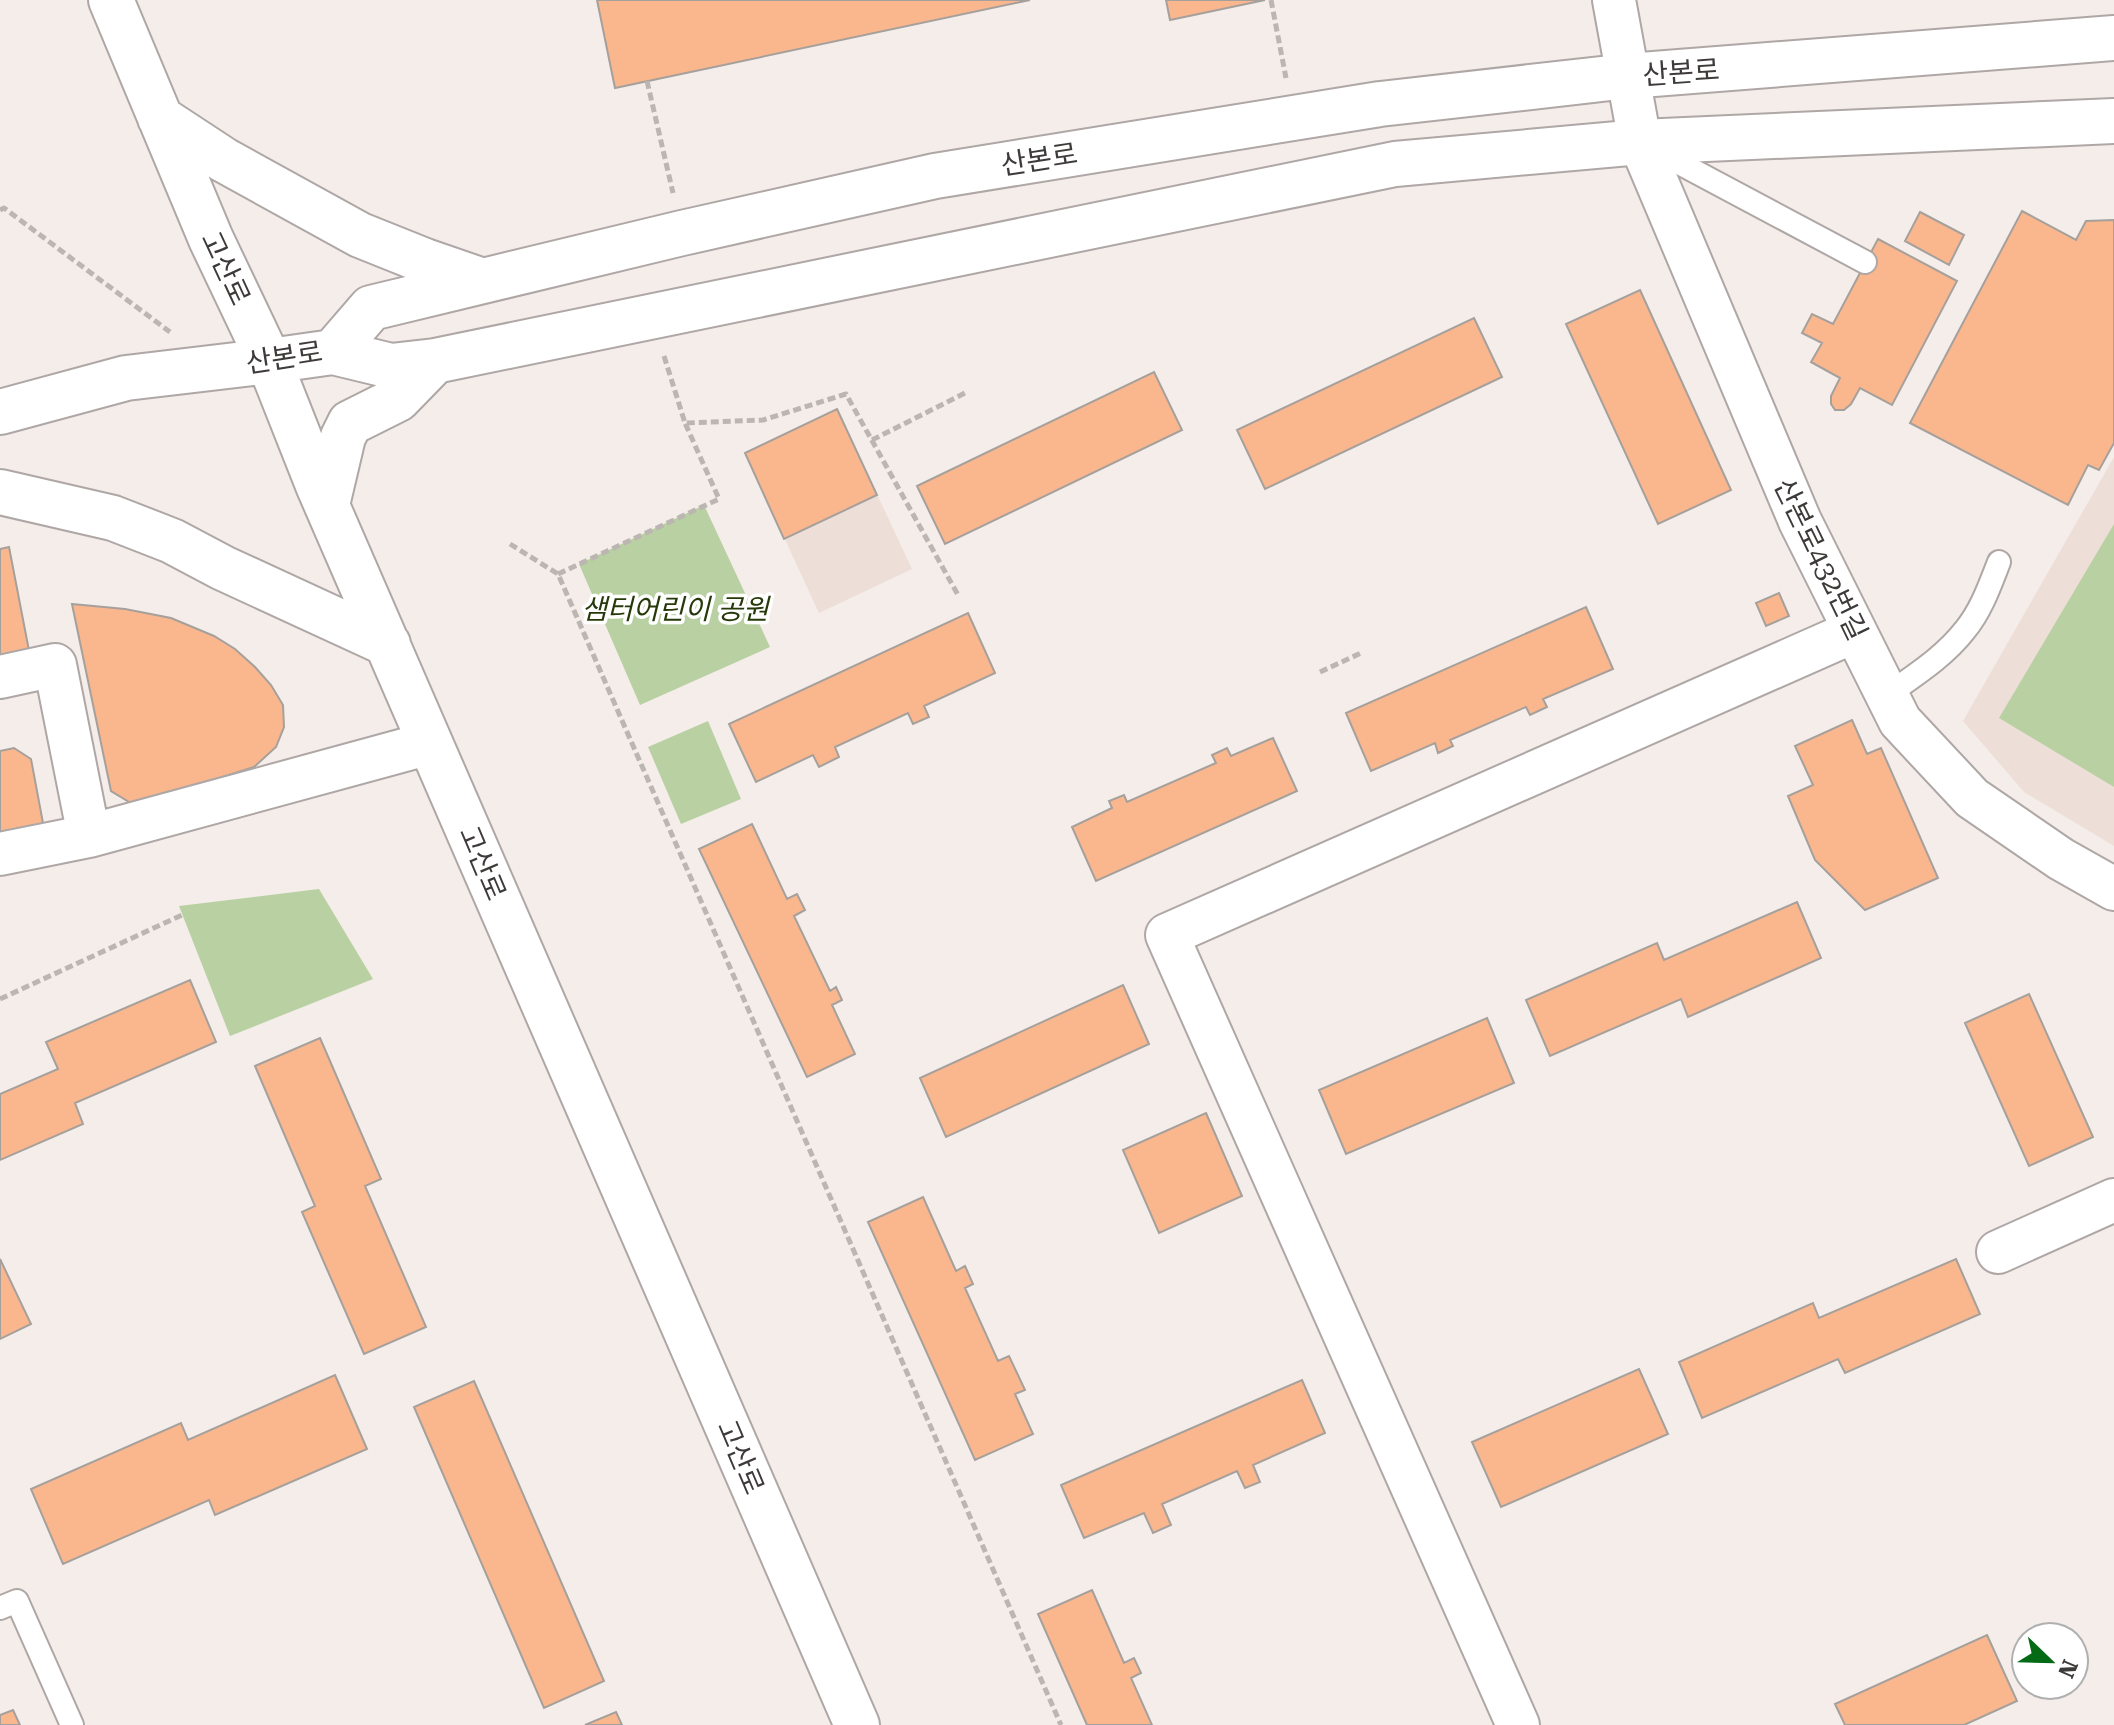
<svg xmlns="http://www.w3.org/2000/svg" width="2114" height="1725" font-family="'Roboto Serif','Noto Sans KR',serif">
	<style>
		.built { fill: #edded8 }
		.green { fill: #b9d0a2 }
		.building { fill: #fab78e; stroke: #a6a09c; stroke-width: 2 }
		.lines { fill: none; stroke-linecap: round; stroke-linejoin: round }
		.lane-casing { stroke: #aea7a5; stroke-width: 26 }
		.street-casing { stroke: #aea7a5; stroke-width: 46 }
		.secondary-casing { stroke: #aea7a5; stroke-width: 48 }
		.path { stroke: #bcb6b3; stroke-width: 5; stroke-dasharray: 8 4; stroke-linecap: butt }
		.lane { stroke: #fff; stroke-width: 22 }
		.street { stroke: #fff; stroke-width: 42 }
		.secondary { stroke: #fff; stroke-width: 44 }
		.labels { text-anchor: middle; stroke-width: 7; stroke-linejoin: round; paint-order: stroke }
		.street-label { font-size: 28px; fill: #3d3a39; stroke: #fff }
		.park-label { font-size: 28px; font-style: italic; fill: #263909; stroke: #fff }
	</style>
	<rect width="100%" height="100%" fill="#f4edea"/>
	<path class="built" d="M837 409 912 569 819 613 745 453Z
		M2114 457V846L2024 792 1963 721Z"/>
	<path class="green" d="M704 505 770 647 640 705 579 564Z
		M2114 524V787L1999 718Z
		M708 721 741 799 681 824 648 747Z
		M319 889 373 979 230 1036 179 906Z"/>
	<path class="building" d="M597 0H1030L615 88Z
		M1166 0H1265L1170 20Z
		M2022 211 2076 240 2086 221 2114 220V443L2099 470 2088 465 2068 505 1910 423Z
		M1920 212 1964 235 1949 265 1905 241Z
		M1878 239 1957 281 1892 405 1860 388 1851 404 1844 410H1835L1831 404V396L1840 378 1811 362 1822 343 1802 333 1812 314 1833 324Z
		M1640 290 1731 490 1658 524 1566 324Z
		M1474 318 1502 377 1265 489 1237 430Z
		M1154 372 1182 430 945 544 917 486Z
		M837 409 877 495 784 539 745 453Z
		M9 547 31 661 0 667V549Z
		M1779 593 1789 616 1766 626 1756 603Z
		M72 604 125 609 171 618 214 636 235 649 255 667 271 685 283 705 284 727 276 747 254 767 134 805 111 791Z
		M1586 607 1613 669 1543 699 1547 707 1530 715 1526 707 1450 740 1453 746 1438 753 1435 743 1371 771 1346 713Z
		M968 613 995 673 924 706 929 717 913 724 908 713 835 747 839 757 819 767 813 755 756 782 729 724Z
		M1852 720 1867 754 1881 748 1938 878 1865 910 1815 860 1788 796 1813 785 1795 746Z
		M1273 738 1297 791 1096 881 1072 827 1112 808 1109 801 1124 795 1127 802 1216 763 1212 755 1227 748 1231 756Z
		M14 748 31 759 43 823 34 841 0 849V751Z
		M752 824 787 899 797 894 805 910 794 916 830 991 836 987 842 1000 832 1005 855 1054 807 1077 699 849Z
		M1797 902 1821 958 1688 1017 1681 999 1550 1056 1526 1000 1657 943 1664 960Z
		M190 980 216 1042 75 1103 83 1124 0 1160V1094L58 1069 46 1042Z
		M1123 985 1149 1044 946 1137 920 1078Z
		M2029 994 2093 1137 2029 1166 1965 1023Z
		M1487 1018 1514 1083 1346 1154 1319 1090Z
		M320 1038 381 1179 365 1186 426 1327 364 1354 302 1212 315 1206 255 1066Z
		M1206 1113 1242 1196 1159 1233 1123 1150Z
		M923 1197 956 1271 965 1266 973 1284 965 1288 998 1361 1009 1356 1025 1390 1015 1394 1033 1434 975 1460 868 1222Z
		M0 1259 31 1324 0 1339Z
		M1956 1259 1980 1314 1845 1373 1838 1359 1702 1418 1679 1362 1813 1303 1819 1318Z
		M1639 1369 1668 1434 1501 1507 1472 1442Z
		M335 1375 367 1449 215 1515 209 1500 63 1564 31 1489 181 1423 188 1440Z
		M1302 1380 1325 1433 1253 1465 1260 1482 1245 1488 1237 1471 1162 1504 1171 1525 1153 1533 1144 1513 1084 1538 1061 1485Z
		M474 1381 604 1681 544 1708 414 1407Z
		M1092 1590 1124 1663 1134 1658 1141 1673 1131 1678 1152 1725H1087L1038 1614Z
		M1987 1635 2017 1701 1964 1725H1845L1835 1704Z
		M13 1710 20 1725H0V1715Z
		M616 1712 622 1725H585Z"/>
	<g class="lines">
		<g class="lane-casing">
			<path id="lane" d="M1651 148 1865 262
				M1887 695C1915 675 1944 657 1965 630 1981 611 1990 585 1999 562
				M0 1608 17 1601 72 1725"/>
		</g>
		<g class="street-casing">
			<path id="street" d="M1614 0 1640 142 1800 521 1900 721 1972 798 2061 859 2114 889
				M0 677 55 665 89 836 430 743
				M0 854 89 836
				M1998 1252 2114 1200
				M1518 1725 1167 935 1855 631"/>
		</g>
		<g class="secondary-casing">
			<path id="secondary" d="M111 0 211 239 269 361 318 485 857 1725
				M160 118 224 160 360 235 425 261 483 281
				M333 352 391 366 435 361 1395 164 1640 142 2114 121
				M0 412 126 378 269 361 333 352 371 308 682 233 935 176 1380 104 1628 76 2114 38
				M0 492 113 518 172 541 223 568 388 644
				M327 505 343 437 350 423 398 399 435 361"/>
		</g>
		<path class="path" d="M1271 0 1286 78
			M647 81 673 193
			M0 210 4 208 170 332
			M664 356 685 423 763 420 846 394 958 595
			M872 440 965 393
			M510 544 558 574 1061 1725
			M558 574 719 499 685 423
			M1320 672 1361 653
			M0 999 182 915"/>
		<use href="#lane" class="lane"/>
		<use href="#street" class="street"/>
		<use href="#secondary" class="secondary"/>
	</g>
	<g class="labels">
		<g class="street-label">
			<text transform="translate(1681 72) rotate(-4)" y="10">산본로</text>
			<text transform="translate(1039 159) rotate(-9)" y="10">산본로</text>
			<text transform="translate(226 268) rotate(65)" y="10">고산로</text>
			<text transform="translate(284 357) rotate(-9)" y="10">산본로</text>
			<text transform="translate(1821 559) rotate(64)" y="10">산본로432번길</text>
			<text transform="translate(483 863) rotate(67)" y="10">고산로</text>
			<text transform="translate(741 1457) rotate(67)" y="10">고산로</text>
		</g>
		<g class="park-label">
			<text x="675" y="619">샘터어린이 공원</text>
		</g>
	</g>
	<g transform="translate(2050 1661) rotate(113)"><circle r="38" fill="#ffffff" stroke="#b1b0b0" stroke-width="2"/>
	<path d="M0-6L14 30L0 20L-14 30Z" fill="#056a16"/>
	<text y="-12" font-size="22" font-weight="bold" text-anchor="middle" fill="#3d3a39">N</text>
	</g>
</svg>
